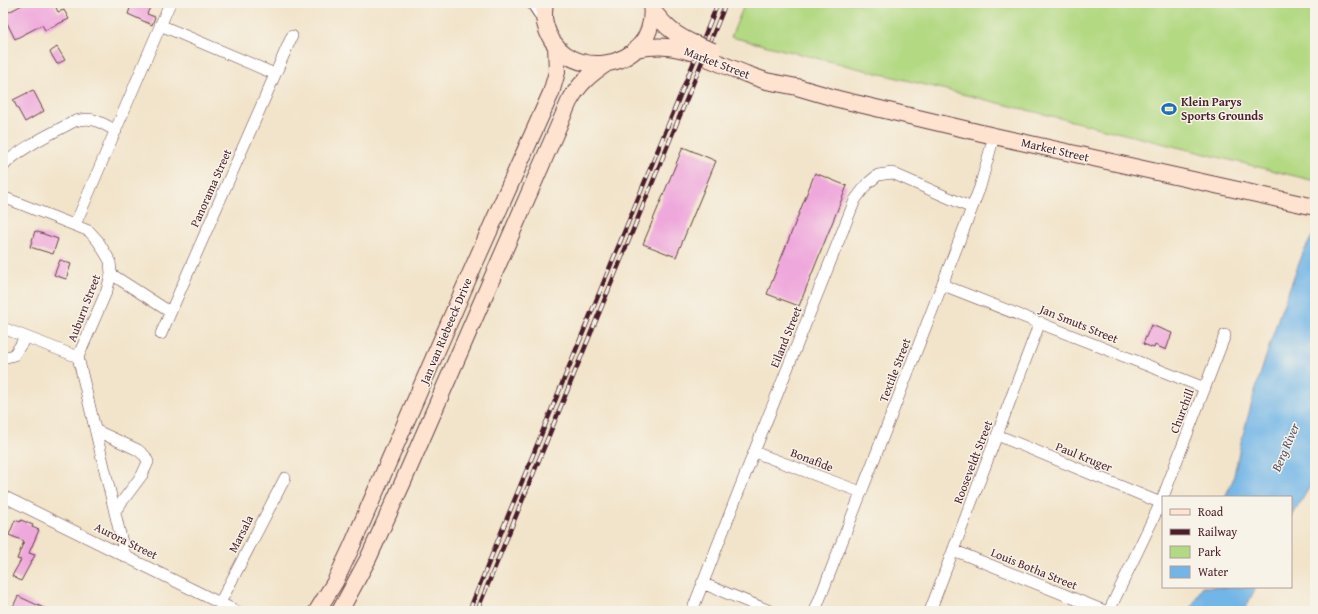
<svg xmlns="http://www.w3.org/2000/svg" width="1318" height="614" font-family="'Gentium Book Plus',serif">
	<style>
		.green { fill: #b3d983; stroke: #7e7c57 }
		.water { fill: #72b6e7; stroke: #5e6a89 }
		.building { fill: #efa8dc }
		.lines { fill: none; stroke-linecap: round; stroke-linejoin: round }
		.minor-casing { stroke: #633d43; stroke-width: 12 }
		.tertiary-casing { stroke: #633d43; stroke-width: 16 }
		.secondary-casing { stroke: #633d43; stroke-width: 18 }
		.minor { stroke: #fff; stroke-width: 11 }
		.tertiary { stroke: #fff; stroke-width: 14 }
		.secondary { stroke: #fee3d1; stroke-width: 16 }
		.rail-casing { stroke: #4a1f2b; stroke-width: 4.5 }
		.rail { stroke: #f7f3e8; stroke-width: 3; stroke-dasharray: 9; stroke-linecap: butt }
		.secondary-bridge-casing { stroke: #633d43; stroke-width: 18; stroke-linecap: butt }
		.secondary-bridge { stroke: #fee3d1; stroke-width: 16 }
		.labels { text-anchor: middle; stroke-width: 3; stroke-linejoin: round; paint-order: stroke }
		.street-label { font-size: 12px; fill: #4a1f2b; stroke: #f7f3e8 }
		.poi-label { font-size: 12px; font-weight: bold; fill: #4a1f2b; stroke: #f7f3e8; text-anchor: start }
		.water-label { font-size: 13px; font-style: italic; fill: #58546d; stroke: #f7f3e8 }
	</style>
	<rect width="100%" height="100%" fill="#f7f3e8"/>
	<filter id="ink" filterUnits="userSpaceOnUse"><feTurbulence type="fractalNoise" baseFrequency=".025" numOctaves="2"/><feDisplacementMap in="SourceGraphic" scale="8" xChannelSelector="R" yChannelSelector="G"/><feConvolveMatrix kernelMatrix="1 2 1 2 8 2 1 2 1" color-interpolation-filters="sRGB"/></filter>
	<filter id="wash" filterUnits="userSpaceOnUse"><feTurbulence type="fractalNoise" baseFrequency=".012" numOctaves="4" result="noise"/><feDisplacementMap in="SourceGraphic" scale="16" xChannelSelector="R" yChannelSelector="G"/><feGaussianBlur stdDeviation="0.9" result="paint"/><feColorMatrix in="noise" values="0 0 0 0 0 0 0 0 0 0 0 0 0 0 0 0 0 1.4 0 .05"/><feComposite in="paint" operator="in"/></filter>
	<g filter="url(#wash)">
		<rect width="100%" height="100%" fill="#f2e4ca"/>
		<path class="green" d="M745 3H1315V181L731 37Z"/>
		<path class="water" d="M1315 231V478L1291 518V497H1225L1233 480 1241 442 1255 391 1279 316 1303 253Z
			M1202 587H1256L1244 611H1190Z"/>
		<g id="blocks">
			<path class="building" d="M26 3H54L58 12 64 10 69 19 45 30 42 25 15 39 3 15Z
				M132 3H152L147 14 155 17 152 25 128 14Z
				M57 47 65 60 57 64 50 52Z
				M33 90 44 111 25 122 13 100Z
				M683 147 716 161 676 257 643 244Z
				M815 173 847 186 799 306 767 294Z
				M35 231 58 239 53 254 30 247Z
				M60 260 71 264 66 279 54 275Z
				M1151 325 1172 333 1166 350 1155 345 1154 348 1143 344Z
				M15 520 20 522 21 520 33 525 32 527 39 530 29 553 35 555 21 581 12 576 21 560 17 559 24 541 9 535Z
				M18 596 50 611H11Z"/>
		</g>
	</g>
	<g filter="url(#ink)">
		<use href="#blocks" fill-opacity="0" stroke="#633d43" stroke-width="1"/>
		<g class="lines">
			<g class="minor-casing">
				<path id="minor" d="M160 25 275 74
					M3 167C14 151 56 131 75 121 93 116 100 122 116 131
					M3 197 89 231 98 241 110 261 111 274 107 290 78 357 125 555
					M75 225 170 3
					M111 274 170 312
					M943 285 1205 388
					M3 328 78 357
					M161 334 292 36
					M3 358 14 355 26 337
					M95 430 138 450 145 456 148 462 142 475 115 511
					M997 435 1161 503
					M754 452 861 492
					M3 496 236 611
					M1163 497 1225 335
					M953 550 1105 611
					M702 583 770 611
					M220 603 285 478
					M692 611 754 452 855 200 867 184 878 175 892 173 972 208
					M815 611 972 208 980 187 994 136
					M930 611 1040 322
					M1109 611 1163 498"/>
			</g>
			<g class="tertiary-casing">
				<path id="tertiary" d="M534 3 544 18"/>
			</g>
			<g class="secondary-casing">
				<path id="secondary" d="M545 3C544 8 544 14 544 18 555 88 661 74 651 3
					M652 9C665 27 675 35 695 44
					M636 49C658 45 670 46 691 52
					M709 59 746 74 766 81 797 87 838 99 994 136 1315 207
					M317 611 335 582 351 548 475 263 551 93 557 72 556 45
					M340 611 368 559 403 482 569 102C579 84 589 75 606 64"/>
			</g>
			<use href="#minor" class="minor"/>
			<use href="#tertiary" class="tertiary"/>
			<use href="#secondary" class="secondary"/>
			<g class="rail-casing">
				<path id="rail" d="M469 611 718 3
					M477 611 726 3"/>
			</g>
			<use href="#rail" class="rail"/>
			<g class="secondary-bridge-casing">
				<path id="secondary-bridge" d="M695 44 713 51"/>
			</g>
			<use href="#secondary-bridge" class="secondary-bridge"/>
		</g>
	</g>
	<defs>
		<g id="stadium-bare" transform="scale(1.2)"><path d="M0-5a6.5 5 0 1 0 0 10a6.5 5 0 1 0 0-10ZM-3.5-1.8h7v3.6h-7Z" fill="#1f6fb2" stroke="#f7f3e8" stroke-width="2.5" paint-order="stroke"/></g>
	</defs>
	<g fill-rule="evenodd">
		<use href="#stadium-bare" x="1169" y="109"/>
	</g>
	<g class="labels">
		<g class="street-label">
			<text transform="translate(717 63) rotate(21)" y="4">Market Street</text>
			<text transform="translate(1055 150) rotate(13)" y="4">Market Street</text>
			<text transform="translate(211 188) rotate(-66)" y="4">Panorama Street</text>
			<text transform="translate(84 308) rotate(-69)" y="4">Auburn Street</text>
			<text transform="translate(1079 324) rotate(22)" y="4">Jan Smuts Street</text>
			<text transform="translate(446 331) rotate(-67)" y="4">Jan van Riebeeck Drive</text>
			<text transform="translate(786 337) rotate(-68)" y="4">Eiland Street</text>
			<text transform="translate(895 370) rotate(-69)" y="4">Textile Street</text>
			<text transform="translate(1182 411) rotate(-69)" y="4">Churchill</text>
			<text transform="translate(1084 457) rotate(22)" y="4">Paul Kruger</text>
			<text transform="translate(812 460) rotate(21)" y="4">Bonafide</text>
			<text transform="translate(973 462) rotate(-69)" y="4">Rooseveldt Street</text>
			<text transform="translate(241 534) rotate(-63)" y="4">Marsala</text>
			<text transform="translate(126 541) rotate(26)" y="4">Aurora Street</text>
			<text transform="translate(1034 569) rotate(22)" y="4">Louis Botha Street</text>
		</g>
		<g class="poi-label">
			<text x="1181" y="106">Klein Parys<tspan x="1181" dy="14">Sports Grounds</tspan></text>
		</g>
		<g class="water-label">
			<text transform="translate(1285 447) rotate(-67)" y="5">Berg River</text>
		</g>
	</g>
	<rect width="1318" height="614" fill="none" stroke="#f7f3e8" stroke-width="16"/>
	<rect x="1162" y="496" width="130" height="92" fill="#f7f3e8" stroke="#b29e9c"/>
	<rect x="1170" y="509" width="20" height="6" fill="#fee3d1" stroke="#b29e9c"/>
	<text x="1198" y="516" font-size="12" fill="#4a1f2b">Road</text>
	<rect x="1170" y="529" width="20" height="6" fill="#4a1f2b" stroke="#b29e9c"/>
	<text x="1198" y="536" font-size="12" fill="#4a1f2b">Railway</text>
	<rect x="1170" y="546" width="20" height="12" fill="#b3d983" stroke="#b29e9c"/>
	<text x="1198" y="556" font-size="12" fill="#4a1f2b">Park</text>
	<rect x="1170" y="566" width="20" height="12" fill="#72b6e7" stroke="#b29e9c"/>
	<text x="1198" y="576" font-size="12" fill="#4a1f2b">Water</text>
</svg>
